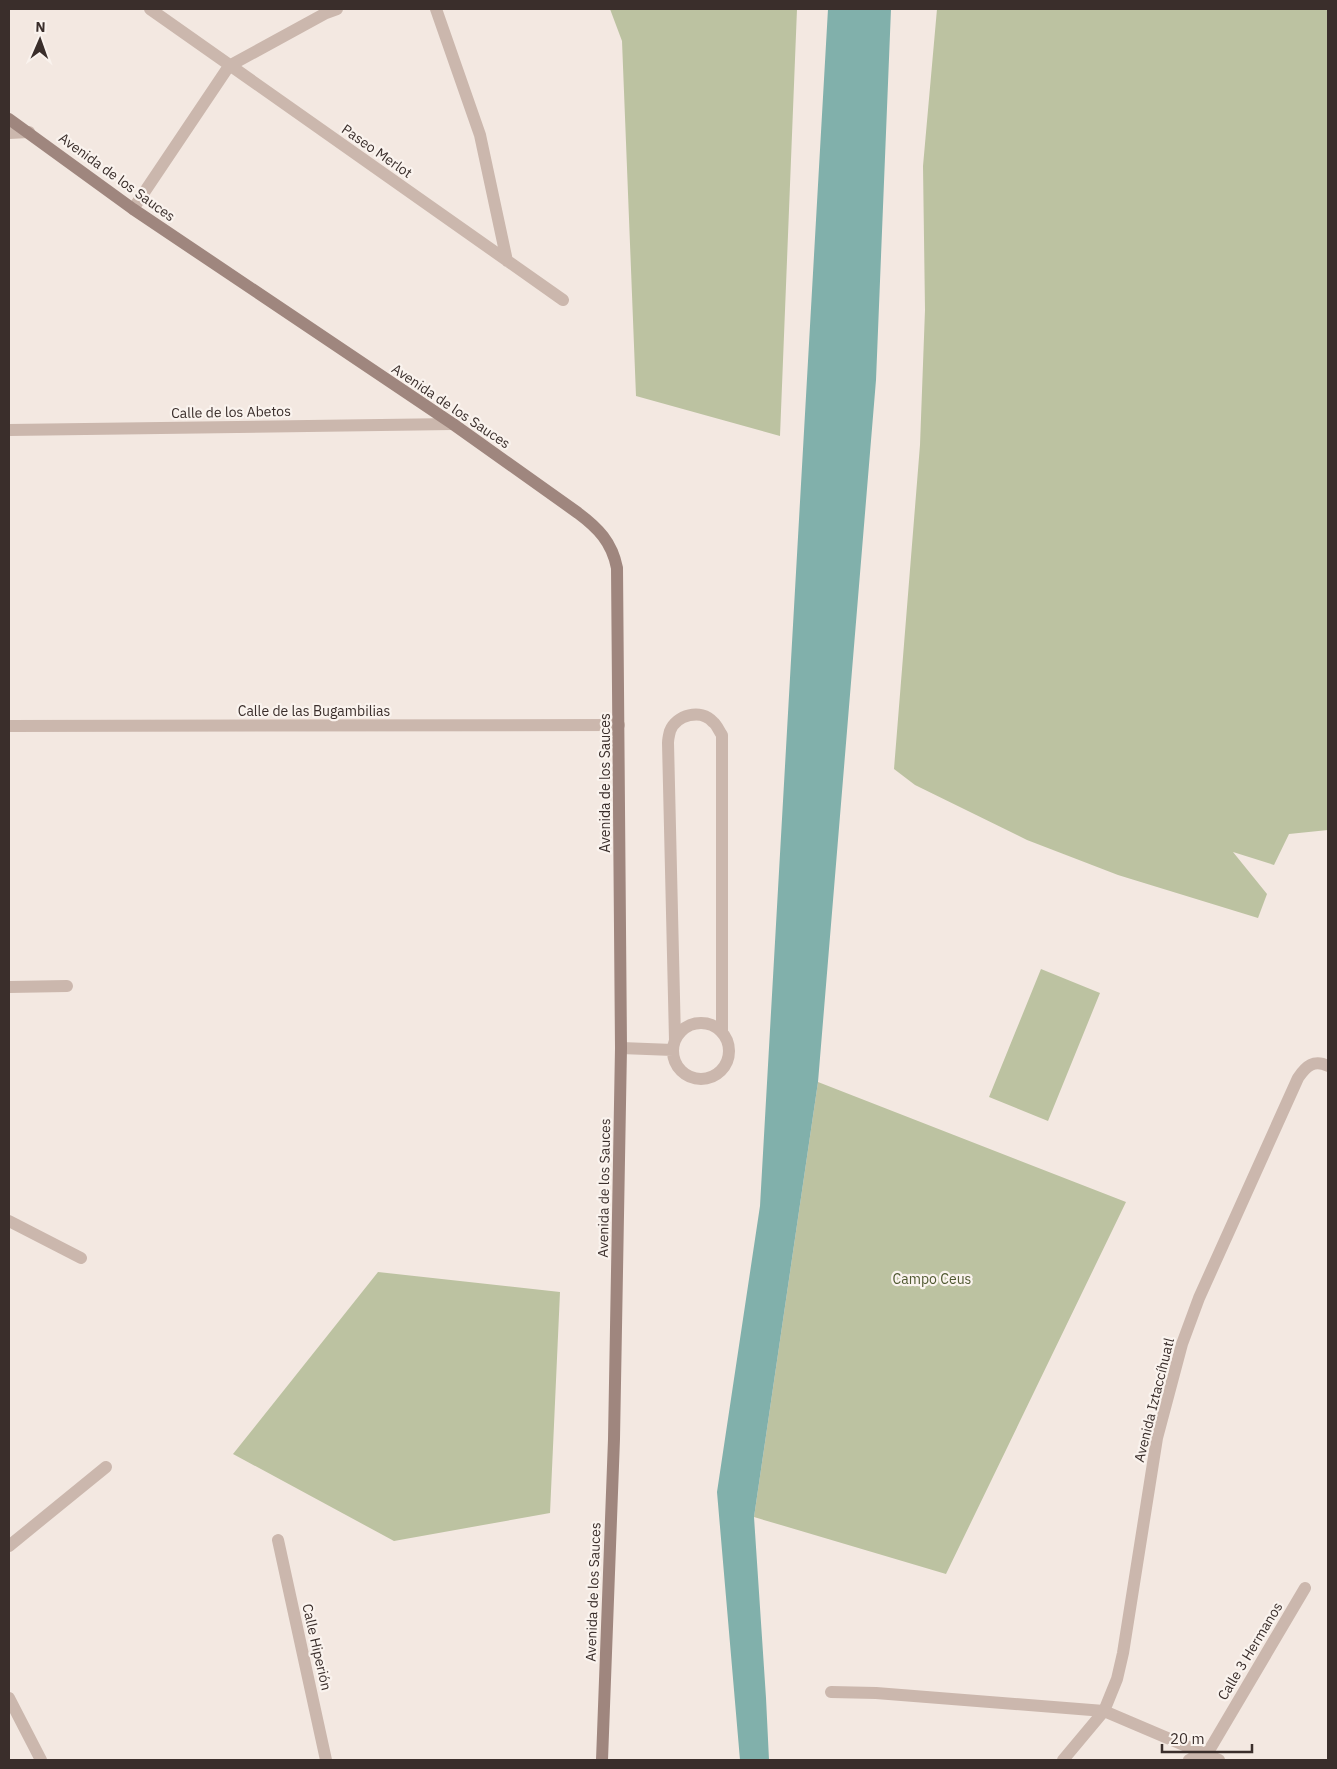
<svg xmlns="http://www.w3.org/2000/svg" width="1337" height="1769" font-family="'IBM Plex Sans',sans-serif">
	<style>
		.green { fill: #bcc2a1 }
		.water { fill: #81b0ab }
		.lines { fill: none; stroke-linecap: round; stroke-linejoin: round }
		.service { stroke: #cbb7ad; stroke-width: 12 }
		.pedestrian { stroke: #cbb7ad; stroke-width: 12 }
		.minor { stroke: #cbb7ad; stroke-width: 12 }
		.secondary { stroke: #9f867e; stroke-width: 12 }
		.labels { text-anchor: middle; stroke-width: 4.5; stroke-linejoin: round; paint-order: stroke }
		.street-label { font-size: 14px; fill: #3a2e2b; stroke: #faf3ee }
		.park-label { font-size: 14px; fill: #4f5830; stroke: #faf3ee }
	</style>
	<rect width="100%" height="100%" fill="#f3e8e1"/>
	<path class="green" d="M610 9H797L780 436 636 396 622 41Z
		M937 9H1328V830L1289 834 1274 865 1233 852 1267 894 1258 918 1118 875 1027 840 915 785 894 769 920 445 925 310 923 166Z
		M1041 969 1100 993 1048 1121 989 1097Z
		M818 1082 1126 1202 946 1574 754 1517Z
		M378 1272 560 1292 550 1513 394 1541 233 1454Z"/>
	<path class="water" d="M828 9H891L876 380 818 1082 754 1517 766 1698 769 1760H740L717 1492 760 1206Z"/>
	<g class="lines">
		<path class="service" d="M673 1051a28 28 0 1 1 56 0a28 28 0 1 1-56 0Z
			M675 1040 668 743C668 739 669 735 670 731 676 715 701 708 713 722 717 725 719 731 722 735V1032
			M621 1048 673 1050"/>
		<path class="pedestrian" d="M831 1692 876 1693 1104 1711"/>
		<path class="minor" d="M150 9 563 300
			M436 9 480 135 507 261
			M9 133 29 132
			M133 209 229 66 326 13 337 9
			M9 430 453 424
			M9 726 619 725
			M9 987 67 986
			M9 1221 81 1258
			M278 1540 326 1760
			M9 1546 106 1467
			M9 1698 41 1760
			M1104 1711 1219 1760
			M1063 1760 1104 1711 1117 1679 1123 1653 1157 1438 1182 1344 1199 1298 1298 1078C1306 1066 1314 1059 1328 1066
			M1189 1760 1207 1754 1305 1588"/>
		<path class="secondary" d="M9 119 133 209 453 424 578 513C598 528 612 542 617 568L621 1048 614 1439 602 1760"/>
	</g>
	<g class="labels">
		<g class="street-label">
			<text transform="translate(377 151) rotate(35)" y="5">Paseo Merlot</text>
			<text transform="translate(117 177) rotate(36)" y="5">Avenida de los Sauces</text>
			<text transform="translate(451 406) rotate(34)" y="5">Avenida de los Sauces</text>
			<text transform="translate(231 412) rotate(-1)" y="5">Calle de los Abetos</text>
			<text x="314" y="716">Calle de las Bugambilias</text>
			<text transform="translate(605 783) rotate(-90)" y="5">Avenida de los Sauces</text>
			<text transform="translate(604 1188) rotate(-89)" y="5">Avenida de los Sauces</text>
			<text transform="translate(1154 1400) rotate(-76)" y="5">Avenida Iztaccíhuatl</text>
			<text transform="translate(593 1592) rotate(-88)" y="5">Avenida de los Sauces</text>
			<text transform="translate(317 1647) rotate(77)" y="5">Calle Hiperión</text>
			<text transform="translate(1250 1651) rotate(-59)" y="5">Calle 3 Hermanos</text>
		</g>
		<g class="park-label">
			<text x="932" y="1284">Campo Ceus</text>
		</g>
	</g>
	<rect width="1337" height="1769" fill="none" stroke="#3a2e2b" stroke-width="20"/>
	<g transform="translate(40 40) rotate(2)" stroke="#faf3ee" stroke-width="4" paint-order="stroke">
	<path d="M0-4L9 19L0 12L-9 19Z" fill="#3a2e2b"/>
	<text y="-8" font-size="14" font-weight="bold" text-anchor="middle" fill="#3a2e2b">N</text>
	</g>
	<path d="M1162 1744v8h90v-8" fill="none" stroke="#3a2e2b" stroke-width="2.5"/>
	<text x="1170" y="1744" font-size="15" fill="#3a2e2b" stroke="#faf3ee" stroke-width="4" paint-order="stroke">20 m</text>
</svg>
